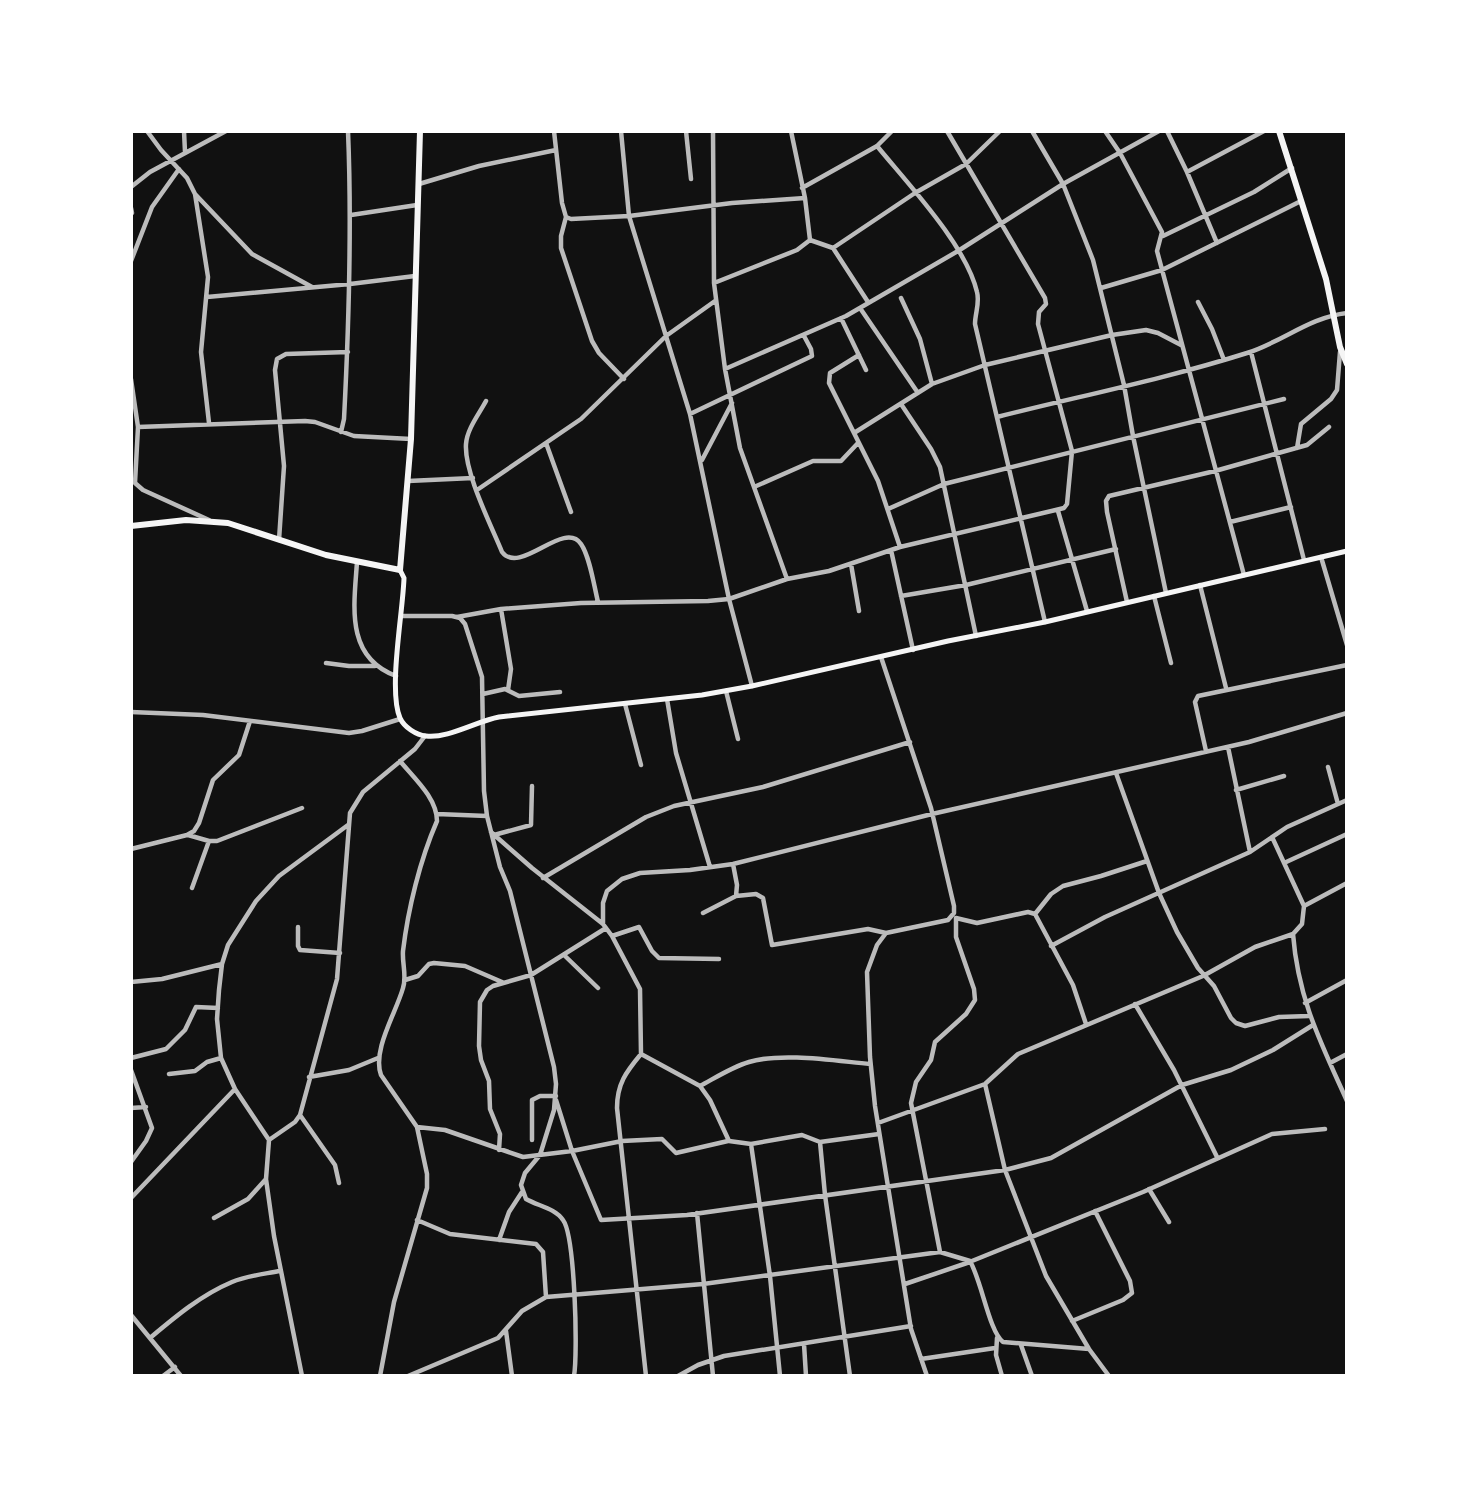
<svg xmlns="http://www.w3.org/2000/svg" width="1478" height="1507" font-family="'Varela Round',sans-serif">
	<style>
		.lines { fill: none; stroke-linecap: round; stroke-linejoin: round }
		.minor { stroke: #bcbcbc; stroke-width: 4.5 }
		.secondary { stroke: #f5f5f5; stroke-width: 5 }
		.primary { stroke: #f5f5f5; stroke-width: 6 }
	</style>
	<rect width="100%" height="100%" fill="#111"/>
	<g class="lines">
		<path class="minor" d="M147 131 161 150 187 178 195 194 208 277 201 352 209 423
			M184 131 185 152
			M554 131 562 203 566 217 571 219 629 216 732 203 805 198
			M621 131 629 216 690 414 729 599 752 686
			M686 131 691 179
			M713 131 714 283 725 369 740 448 787 579
			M1032 131 1063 184 1093 260 1124 385 1133 436 1166 593
			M1105 131 1120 153 1162 232 1157 251 1244 575
			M1167 131 1187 172 1217 243
			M877 146C908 184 966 245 977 292 980 303 975 313 975 324L1045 622
			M1187 172 1264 131
			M419 184 479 166 556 150
			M131 187 150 172 226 131
			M802 188 877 146 892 131
			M195 194 252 254 312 287
			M131 208 132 213
			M351 215 417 205
			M566 217 561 236V248L592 341 599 353 624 379
			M1163 236 1254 192 1292 168
			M810 240 833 248 868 302
			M833 248 915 193 966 164 1000 131
			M131 261 152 207 179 169
			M714 283 797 250 810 240 805 198 791 131
			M1101 288 1162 270 1301 201
			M207 297 350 284 415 276
			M901 298 920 339 932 384
			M1198 302 1212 329 1224 360
			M860 308 918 393
			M841 318 866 370
			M1251 352 1304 560
			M859 355 830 373 829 383 878 481 900 547
			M725 369 846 316 958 251 1063 184 1159 131
			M131 379 138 427 135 483 143 490 209 520
			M486 401C479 414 467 429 466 444 464 472 491 525 502 552 520 576 564 519 581 544 590 557 594 586 598 602
			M901 404 931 449 940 467 976 636
			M690 414 812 356 811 349 804 336
			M997 417C1080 396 1165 379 1247 353 1282 342 1310 317 1347 313
			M138 427 305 421 315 422 354 436 411 439
			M341 432 344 419C349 323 352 227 348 131
			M854 433 932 384 985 365 1112 335 1146 330 1158 333 1181 345
			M546 443 571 512
			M1297 448 1301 424 1331 399 1337 390 1340 352
			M702 460 732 403
			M408 481 473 478
			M754 487 813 461H841L858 443
			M477 490 581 419 666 336 715 301
			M888 509 944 484 1284 399
			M1058 511 1087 611
			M1230 522 1291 507
			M279 540 284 466 275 370 277 359 286 354 348 352
			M891 550 913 650
			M1321 557 1347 645
			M357 562C354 606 345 657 396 676
			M851 564 859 611
			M1200 585 1226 688
			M901 596 966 585 1116 549
			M1154 596 1171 663
			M1127 602 1107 512 1106 501 1109 496 1215 471 1307 445 1329 427
			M501 609 511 669 508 690
			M401 616H452L460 618 465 624 482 677 484 791 487 816 500 867 510 891 554 1067 556 1084 554 1110 540 1155 525 1173 521 1185 526 1199C538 1206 555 1208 563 1220 575 1236 578 1353 574 1376
			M457 617 501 609 581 603 708 601 729 599 787 579 829 571 900 547 1064 508 1067 504 1072 451 1038 324 1039 312 1046 304 1045 298 947 131
			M881 657 931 808 954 906V913L948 920 886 933 877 945 867 972 870 1057 875 1106 911 1329 927 1376
			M326 663 349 666H375
			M726 691 738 739
			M483 694 505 689 519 696 560 692
			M667 699 676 753 710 867
			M625 704 641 765
			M131 712 203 715 349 733 362 731 400 719
			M1228 747 1250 852
			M1206 751 1195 702 1198 696 1347 665
			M1328 767 1338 804
			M1116 773 1159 893 1177 932 1198 968 1214 986 1231 1018 1236 1023 1245 1026 1279 1017 1309 1016
			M1236 790 1284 776
			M437 814 487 816
			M491 832 532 868 603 924 612 936 640 989 641 1054 700 1086 710 1100 729 1141 751 1144 802 1135 820 1142 879 1134
			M188 835 209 841H217L302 808
			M494 835 531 825 532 786
			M1272 837 1304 906
			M131 849 187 835 194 831 199 823 213 780 239 755 250 721
			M1284 863 1347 834
			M543 878 646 817 674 806 763 787 910 742
			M192 888 209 841
			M736 896 756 894 763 898 772 945 868 929 886 933
			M703 913 736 896 737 885 733 864
			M1035 914 1051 894 1063 886 1101 876 1147 861
			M956 918 977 923 1028 912 1035 914 1073 985 1086 1024
			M603 924V903L607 891 622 879 640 873 690 870 733 864 932 814 1249 742 1347 713
			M298 927V946L300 950 340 953
			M1293 934C1298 999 1321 1043 1347 1101
			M612 936 639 927 652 951 659 958 719 959
			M1051 946 1105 917 1250 852 1287 827 1347 800
			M564 955 598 988
			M405 980 418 976 429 964 434 963 465 966 502 982
			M131 982 162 979 222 964
			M1305 1003 1347 980
			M1135 1004 1174 1070 1217 1157
			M641 1054C626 1072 617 1084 617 1108L646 1376
			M131 1058 166 1049 185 1030 196 1007 218 1008
			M1330 1063 1347 1054
			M131 1070 152 1128 146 1141 131 1162
			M169 1074 195 1071 207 1062 221 1058
			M309 1077 349 1070 378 1058
			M985 1084 1005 1170 1046 1276 1089 1349 1109 1376
			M700 1086C715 1078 732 1067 749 1062 782 1052 836 1061 870 1064
			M556 1100 572 1151 601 1220 687 1215 1005 1170 1051 1158 1182 1085 1231 1070 1273 1050 1313 1025
			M131 1108 146 1107
			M300 1115 335 1165 339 1183
			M878 1123 985 1084 1018 1054 1203 976 1255 947 1293 934 1302 924 1304 906 1347 883
			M417 1127 445 1130 523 1157 572 1151 622 1141 662 1139 676 1153 728 1141
			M269 1140 295 1122 300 1115 337 979 350 813 363 792 415 749 425 736
			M532 1140V1100L540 1096H556
			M820 1142 825 1195 850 1376
			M751 1144 770 1276 780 1376
			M499 1150 500 1134 490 1109 489 1081 481 1060 479 1046 480 1002 487 990 493 986 531 975 606 928
			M1149 1189 1169 1222
			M131 1198 235 1089
			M697 1213 713 1376
			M214 1218 248 1199 266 1179
			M417 1220 450 1234 536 1244 543 1252 546 1297
			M499 1240 509 1212 522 1192
			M940 1252 911 1103 916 1082 931 1060 935 1042 966 1014 975 1000 974 989 956 937V918
			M905 1284 967 1263 1143 1192 1272 1134 1325 1129
			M131 1315 181 1376
			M1072 1321 1123 1300 1132 1293 1130 1281 1095 1211
			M506 1331 512 1376
			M150 1338C175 1317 201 1295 232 1282 246 1276 264 1274 279 1271
			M997 1338 996 1355 1002 1376
			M804 1344 806 1376
			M1021 1345 1032 1376
			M921 1359 995 1348
			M163 1376 175 1367
			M302 1376 274 1236 266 1179 269 1140 235 1089 221 1058 217 1019 219 990 222 964 228 945 256 901 279 876 348 825
			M380 1376 394 1302 427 1188V1174L417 1127 381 1075C372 1050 396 1013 403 988 407 976 402 964 403 951 408 909 420 860 437 821 437 798 414 778 400 761
			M408 1376 498 1338 522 1311 546 1297 703 1284 940 1252 970 1261C982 1282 989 1331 1003 1342L1089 1349
			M678 1376 698 1365 724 1356 911 1326"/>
		<path class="secondary" d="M400 570 404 578C403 612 388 690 400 718 404 727 416 735 426 736 447 739 477 721 499 717L702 695 752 686 948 641 1045 622 1347 551"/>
		<path class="primary" d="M1279 131 1326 279 1340 347 1347 364
			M131 526 186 520 228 523 326 555 400 570 411 439 420 131"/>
	</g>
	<rect width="1478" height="1507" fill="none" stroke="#ffffff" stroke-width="266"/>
</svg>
